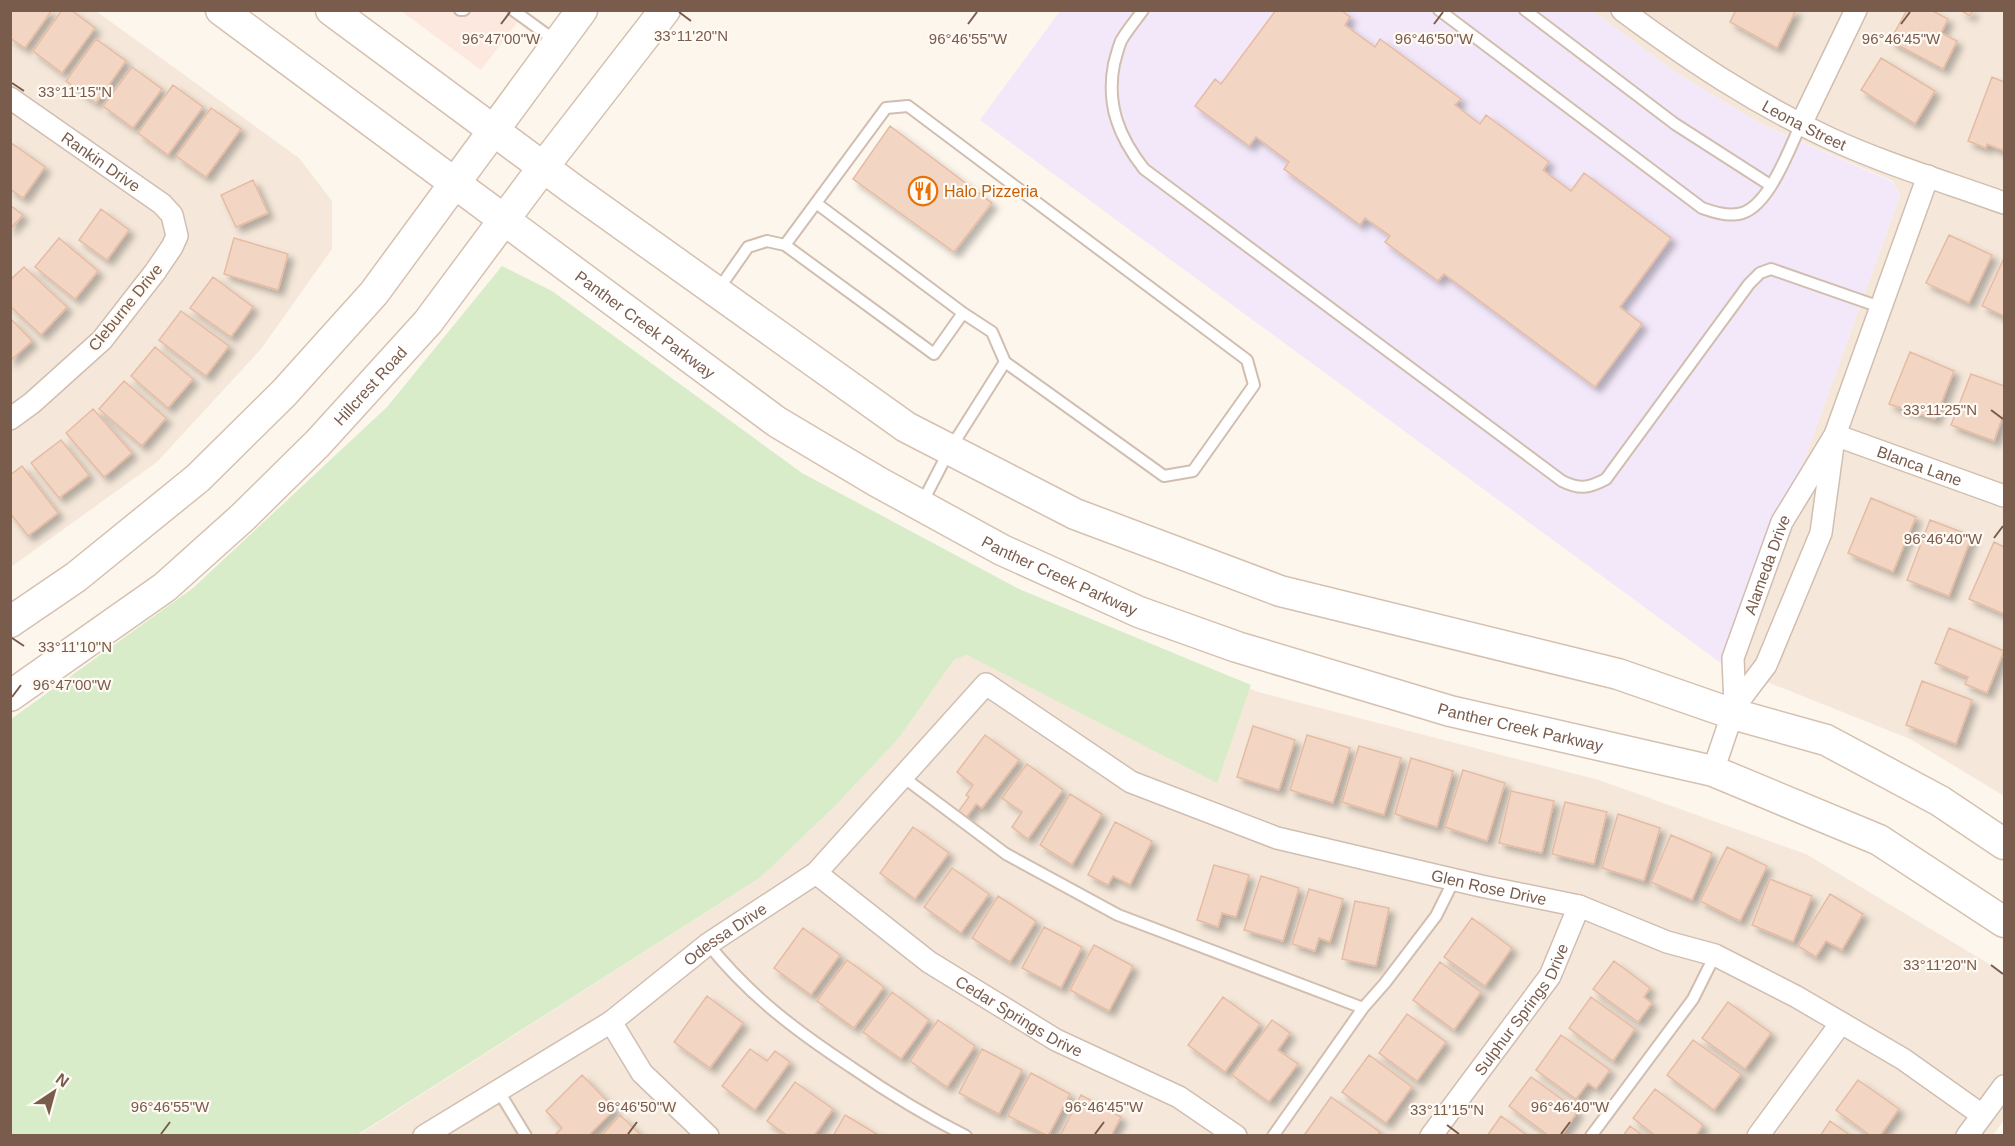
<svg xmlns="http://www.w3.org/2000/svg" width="2015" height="1146" font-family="Arial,sans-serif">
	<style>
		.residential { fill: #f5e8da }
		.commercial { fill: #fde8e0 }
		.education { fill: #f3e8fa }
		.green { fill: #d8ecc9 }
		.building { fill: #f3d5c3; stroke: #e6bba3; stroke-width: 1.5; filter: url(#shadow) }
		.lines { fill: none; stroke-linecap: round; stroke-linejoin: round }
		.lane-casing { stroke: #d1beb0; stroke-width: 14 }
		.street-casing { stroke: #d1beb0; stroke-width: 24 }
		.secondary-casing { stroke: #d6c0b0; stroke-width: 33 }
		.lane { stroke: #fff; stroke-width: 10 }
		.street { stroke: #fff; stroke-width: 21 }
		.secondary { stroke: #fff; stroke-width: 30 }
		.ticks { fill: none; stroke: #7a5c4d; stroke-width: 2 }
		.labels { text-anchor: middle; stroke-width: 4.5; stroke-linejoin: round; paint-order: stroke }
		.street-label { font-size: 16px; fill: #7a5c4d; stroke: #fffaf3 }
		.food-label { font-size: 16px; fill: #c56008; stroke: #fffaf3; text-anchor: start }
		.ticks-label { font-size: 15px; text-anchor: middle; fill: #7a5c4d; stroke: #fffaf3; stroke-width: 4.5; stroke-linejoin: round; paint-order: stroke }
	</style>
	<defs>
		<filter id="shadow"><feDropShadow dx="5.5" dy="5.5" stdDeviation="3" flood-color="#0004"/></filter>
	</defs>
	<rect width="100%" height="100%" fill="#fdf6ec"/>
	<path class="residential" d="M11 11H96L299 158 332 201V249L261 349 157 462 11 567Z
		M1593 11H2004V796L1910 739 1722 664 1773 518 1793 491 1900 196 1893 181 1761 124 1675 72Z
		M1021 590 1258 692 1599 780 1806 854 2004 973V1120L1993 1135 357 1136 761 877 835 806 899 738 954 660 967 655Z"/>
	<path class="commercial" d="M401 11H526L481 70Z"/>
	<path class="education" d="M1060 11H1593L1675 72 1761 124 1893 182 1900 196 1793 491 1773 518 1722 664 980 120Z"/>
	<path class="green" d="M502 266 552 291 802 473 1021 590 1251 685 1217 783 967 655 954 660 899 738 835 806 761 877 357 1135H11V719L193 588 387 407Z"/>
	<path class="building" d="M10 10H52L25 48 10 38Z
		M62 10H71L95 28 62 73 33 51Z
		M1276 10H1341L1350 17 1345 25 1375 47 1380 39 1461 99 1455 105 1480 124 1486 115 1549 162 1543 170 1571 191 1584 173 1671 238 1620 307 1642 324 1595 387 1444 274 1438 281 1385 242 1390 236 1365 218 1360 225 1284 169 1289 162 1256 137 1249 146 1195 106 1215 79 1221 84Z
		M1736 10H1796L1777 48 1730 22Z
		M1907 10H1931L1948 19 1941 33 1957 41 1943 69 1890 41Z
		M1960 10H1973L1970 16Z
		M96 39 126 61 96 103 66 81Z
		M1881 58 1935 91 1915 124 1861 90Z
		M132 67 162 89 133 128 103 106Z
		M1992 77 2004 82V151L1987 144 1986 148 1968 141Z
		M173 85 203 107 168 155 138 133Z
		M211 108 241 129 206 177 176 156Z
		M890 126 992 203 954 252 853 179Z
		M10 142 45 167 23 198 10 189Z
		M253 180 268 213 236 227 221 195Z
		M10 205 23 215 10 229Z
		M101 209 129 230 107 260 79 240Z
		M1949 235 1992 255 1969 303 1926 283Z
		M59 238 98 271 75 299 35 267Z
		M234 238 288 254 278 290 224 274Z
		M2004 258V316L1982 306Z
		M24 267 67 307 41 335 10 306V280Z
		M213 277 253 307 231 337 190 308Z
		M181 311 229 346 206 376 159 340Z
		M10 318 32 341 10 361Z
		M155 347 193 379 168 408 131 376Z
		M1910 352 1954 371 1935 419 1889 404Z
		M1971 374 2004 386V413L1994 441 1951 425Z
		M124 381 166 418 142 446 99 409Z
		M93 409 132 453 104 477 66 433Z
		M61 440 89 475 59 498 31 463Z
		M22 466 58 513 28 536 10 513V475Z
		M1871 498 1916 517 1893 572 1848 553Z
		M1930 520 1972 536 1949 596 1907 580Z
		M1994 542 2004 547V614L1969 599Z
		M1949 628 2004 651 1987 693 1965 684 1968 677 1935 663Z
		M1922 681 1972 700 1956 744 1906 725Z
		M1253 726 1295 740 1279 790 1237 777Z
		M985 735 1019 760 982 808 976 804 966 818 958 812 969 797 966 795 973 785 957 772Z
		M1307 735 1350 748 1333 803 1290 790Z
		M1359 746 1401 758 1384 815 1342 802Z
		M1411 758 1453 771 1437 827 1395 814Z
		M1027 764 1063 790 1028 839 1012 827 1022 812 1002 798Z
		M1463 770 1505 783 1487 841 1445 827Z
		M1511 791 1554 801 1542 853 1499 843Z
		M1070 794 1102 814 1072 865 1040 845Z
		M1565 802 1607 812 1594 864 1552 854Z
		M1618 814 1660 828 1644 881 1602 868Z
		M1115 822 1152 841 1130 885 1113 876 1108 885 1088 875Z
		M913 827 949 853 915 899 880 873Z
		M1671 835 1712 853 1692 900 1651 882Z
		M1727 847 1767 866 1740 921 1700 901Z
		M1214 865 1249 875 1236 917 1222 913 1218 927 1197 920Z
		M952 868 989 894 961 933 924 907Z
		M1261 876 1299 888 1283 941 1244 930Z
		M1770 879 1812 896 1793 942 1752 925Z
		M1309 889 1343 899 1330 942 1319 938 1315 951 1292 944Z
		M1830 894 1863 914 1842 950 1826 941 1816 957 1798 946Z
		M998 896 1036 921 1010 962 972 938Z
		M1355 901 1389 908 1376 966 1342 959Z
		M1472 918 1512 948 1485 986 1444 957Z
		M1044 927 1082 947 1061 988 1022 968Z
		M803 928 840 955 811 995 774 968Z
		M1094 945 1133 966 1109 1011 1070 990Z
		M847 960 884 987 854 1028 817 1001Z
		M1614 961 1650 988 1644 997 1652 1003 1638 1022 1593 989Z
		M1440 962 1481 992 1454 1030 1413 1000Z
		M892 992 929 1020 901 1059 863 1032Z
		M707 996 743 1023 710 1068 674 1042Z
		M1223 997 1260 1024 1225 1072 1188 1045Z
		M1591 997 1635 1029 1613 1061 1569 1028Z
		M1728 1002 1771 1033 1745 1069 1702 1038Z
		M1407 1014 1446 1042 1417 1081 1379 1053Z
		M938 1020 975 1046 947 1087 910 1061Z
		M1272 1020 1290 1033 1278 1050 1298 1064 1269 1102 1232 1075Z
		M1561 1035 1610 1070 1596 1089 1588 1083 1576 1099 1536 1070Z
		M1693 1040 1741 1074 1714 1110 1667 1075Z
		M750 1049 767 1061 775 1051 790 1062 755 1110 722 1086Z
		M982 1049 1022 1070 999 1114 959 1093Z
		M1369 1055 1412 1087 1386 1123 1342 1092Z
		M1031 1073 1070 1094 1048 1136 1008 1116Z
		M582 1075 615 1109 588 1136H554L562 1128 546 1111Z
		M1531 1077 1578 1111 1561 1136H1549L1509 1106Z
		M1858 1080 1899 1109 1880 1136H1871L1836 1110Z
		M795 1082 833 1109 814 1136H788L767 1121Z
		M1655 1089 1703 1125 1696 1136H1656L1633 1118Z
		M1081 1095 1121 1117 1111 1136H1060Z
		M1331 1097 1380 1132 1377 1136H1307L1305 1134Z
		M620 1115 642 1136H601Z
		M845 1115 880 1136H833Z
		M1501 1116 1528 1136H1487Z
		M1830 1121 1851 1136H1820Z
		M1630 1126 1643 1136H1623Z"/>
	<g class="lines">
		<g class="lane-casing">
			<path id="lane" d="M460 10H464
				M513 10 557 42
				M1143 10C1136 20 1127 30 1121 41 1118 48 1116 57 1114 64 1106 105 1119 137 1144 169L1562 481C1580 490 1589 488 1606 479L1749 284 1760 273 1771 269 1880 307
				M1439 10 1702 208C1714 212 1725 216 1738 214 1768 210 1789 149 1801 124
				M1525 10 1675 124 1770 185
				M816 203 963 313
				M785 245 934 354 963 313 992 332 1005 362
				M718 290 748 247 767 241 785 245 886 108 908 106 1247 360 1254 385 1193 471 1164 476 1005 362 950 449 921 505
				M903 777 1006 854 1118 915 1363 1008
				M708 944C750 996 795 1030 851 1067 887 1092 926 1116 966 1136
				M498 1090 526 1136
				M1273 1136 1363 1008 1385 983 1436 916 1454 880
				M1591 1136 1693 999 1715 955"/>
		</g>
		<g class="street-casing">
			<g id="street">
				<path id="s1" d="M1622 10C1688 59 1754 103 1829 138 1885 164 1946 182 2004 203"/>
				<path id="s2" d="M10 98 162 204 172 215 177 236 172 247 155 272 102 340 32 403 10 419"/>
				<path d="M1801 124 1856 10"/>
				<path id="s3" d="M1835 435 2004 496"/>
				<path d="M1735 706 1766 665 1821 533 1833 445"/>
				<path id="s4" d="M1713 771 1735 706 1733 658 1782 522 1835 435 1928 176"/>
				<path id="s5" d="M816 873 929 962 1056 1040 1179 1097 1236 1136"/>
				<path d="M611 1022 642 1073 708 1136"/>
				<path id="s6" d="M424 1136 611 1022 708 944 816 873 986 684 1131 782 1277 838 1481 886 1579 906 1667 942 1715 955 1797 997 1903 1059 1982 1115"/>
				<path id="s7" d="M1431 1136 1550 976 1579 906"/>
				<path d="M1758 1136 1841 1023"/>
				<path d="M1967 1136 2004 1086"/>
			</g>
		</g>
		<g class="secondary-casing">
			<g id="secondary">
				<path id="s8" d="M221 10 777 422 878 482 1002 550 1139 612 1237 647 1450 711 1713 771 1879 840 2004 922"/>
				<path d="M331 10 574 190 906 427 1075 514 1280 591 1618 674 1733 714 1826 740 1940 801 2004 844"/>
				<path d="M10 622 76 577 198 478 284 393 374 293 582 10"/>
				<path id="s9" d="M10 696 165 587 243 517 318 443 428 322 544 166 665 10"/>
			</g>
		</g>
		<use href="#lane" class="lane"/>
		<use href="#street" class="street"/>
		<use href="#secondary" class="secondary"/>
	</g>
	<path class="ticks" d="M679 12 691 21M501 24 510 12M968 24 977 12M1434 24 1443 12M1901 24 1910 12M12 83 24 91M1991 410 2003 419M1994 538 2003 526M12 638 24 646M12 697 21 685M1991 965 2003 974M1447 1125 1459 1134M161 1134 170 1122M628 1134 637 1122M1095 1134 1104 1122M1561 1134 1570 1122"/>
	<defs>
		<g id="restaurant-ring" transform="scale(1.5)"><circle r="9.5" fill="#fffaf3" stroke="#e8710a" stroke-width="1.5"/><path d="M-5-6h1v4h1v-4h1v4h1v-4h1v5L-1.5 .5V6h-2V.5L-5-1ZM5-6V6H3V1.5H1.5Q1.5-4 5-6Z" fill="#e8710a"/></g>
	</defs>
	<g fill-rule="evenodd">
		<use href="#restaurant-ring" x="923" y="191"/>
	</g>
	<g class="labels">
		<g class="street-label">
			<text dy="6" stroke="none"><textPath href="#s1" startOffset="216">Leona Street</textPath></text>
			<text dy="6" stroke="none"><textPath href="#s2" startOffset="111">Rankin Drive</textPath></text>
			<text transform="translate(125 307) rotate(-51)" y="6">Cleburne Drive</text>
			<text dy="6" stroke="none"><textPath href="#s8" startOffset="528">Panther Creek Parkway</textPath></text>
			<text dy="6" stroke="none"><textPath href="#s9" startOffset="477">Hillcrest Road</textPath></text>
			<text dy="6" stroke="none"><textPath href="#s3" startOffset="90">Blanca Lane</textPath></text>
			<text dy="6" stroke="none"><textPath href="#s4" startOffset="216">Alameda Drive</textPath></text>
			<text dy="6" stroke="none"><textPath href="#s8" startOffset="1014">Panther Creek Parkway</textPath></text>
			<text dy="6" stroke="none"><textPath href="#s8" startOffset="1500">Panther Creek Parkway</textPath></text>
			<text dy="6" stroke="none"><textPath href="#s6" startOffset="1276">Glen Rose Drive</textPath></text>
			<text dy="6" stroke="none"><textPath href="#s6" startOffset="363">Odessa Drive</textPath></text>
			<text dy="6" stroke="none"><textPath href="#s7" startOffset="156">Sulphur Springs Drive</textPath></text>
			<text dy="6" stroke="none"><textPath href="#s5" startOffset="249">Cedar Springs Drive</textPath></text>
		</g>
		<g class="food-label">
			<text x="944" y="197">Halo Pizzeria</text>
		</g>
	</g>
	<g class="ticks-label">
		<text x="691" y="41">33°11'20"N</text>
		<text x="501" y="44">96°47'00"W</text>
		<text x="968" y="44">96°46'55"W</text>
		<text x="1434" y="44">96°46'50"W</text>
		<text x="1901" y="44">96°46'45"W</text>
		<text x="75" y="97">33°11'15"N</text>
		<text x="1940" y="415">33°11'25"N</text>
		<text x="1943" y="544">96°46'40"W</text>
		<text x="75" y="652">33°11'10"N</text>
		<text x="72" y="690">96°47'00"W</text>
		<text x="1940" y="970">33°11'20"N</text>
		<text x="170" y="1112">96°46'55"W</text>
		<text x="637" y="1112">96°46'50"W</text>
		<text x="1104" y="1112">96°46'45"W</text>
		<text x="1570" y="1112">96°46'40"W</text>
		<text x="1447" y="1115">33°11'15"N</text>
	</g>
	<rect width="2015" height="1146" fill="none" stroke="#7a5c4d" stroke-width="24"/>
	<g transform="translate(54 1092) rotate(36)" stroke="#fffaf3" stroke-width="4.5" paint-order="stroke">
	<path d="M0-4.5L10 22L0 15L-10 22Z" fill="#7a5c4d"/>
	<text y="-9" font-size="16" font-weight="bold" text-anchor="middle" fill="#7a5c4d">N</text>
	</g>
</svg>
